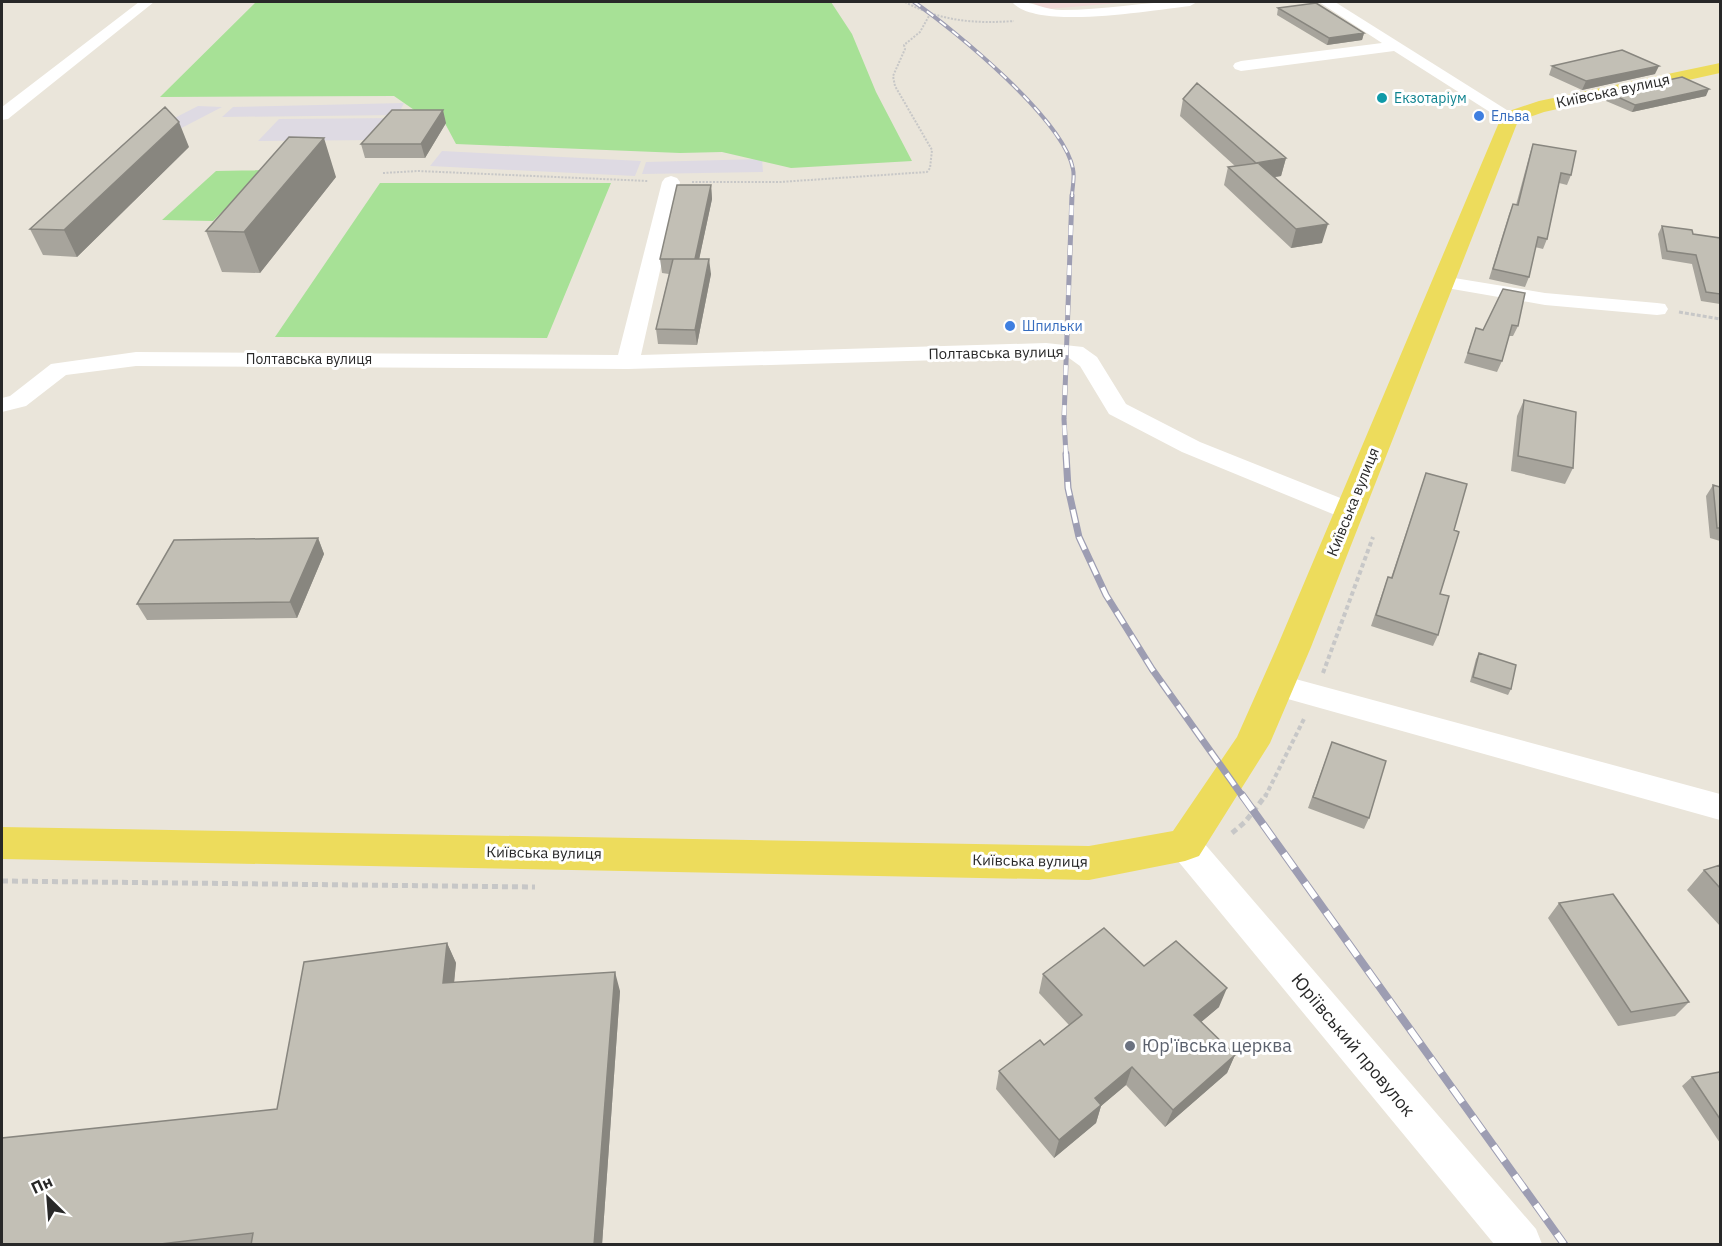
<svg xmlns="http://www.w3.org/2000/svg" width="1722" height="1246" font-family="'IBM Plex Sans',sans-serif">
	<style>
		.industrial { fill: #dedae3 }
		.medical { fill: #f1d8d6 }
		.green { fill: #a7e196 }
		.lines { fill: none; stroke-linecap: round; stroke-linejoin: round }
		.path-far3 { stroke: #c7c7c7; stroke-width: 2; stroke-dasharray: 2 1.5; stroke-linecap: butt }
		.path-far2 { stroke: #c7c7c7; stroke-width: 3; stroke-dasharray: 4 2; stroke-linecap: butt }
		.path-far1 { stroke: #c7c7c7; stroke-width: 4; stroke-dasharray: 4.5 3; stroke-linecap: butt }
		.path { stroke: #c7c7c7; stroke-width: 5; stroke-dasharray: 6 4; stroke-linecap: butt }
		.minor { fill: #fff; fill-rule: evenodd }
		.major { fill: #eddc5c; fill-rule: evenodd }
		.rail-far3-casing { stroke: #9d9db2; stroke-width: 4 }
		.rail-far2-casing { stroke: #9d9db2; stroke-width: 5 }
		.rail-far1-casing { stroke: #9d9db2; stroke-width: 7 }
		.rail-casing { stroke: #9d9db2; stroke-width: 8 }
		.rail-far3 { stroke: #fff; stroke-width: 2; stroke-dasharray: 8; stroke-linecap: butt }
		.rail-far2 { stroke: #fff; stroke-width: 4; stroke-dasharray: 10; stroke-linecap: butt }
		.rail-far1 { stroke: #fff; stroke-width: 4.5; stroke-dasharray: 14; stroke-linecap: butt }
		.rail { stroke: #fff; stroke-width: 6; stroke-dasharray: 18; stroke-linecap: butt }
		.wall { fill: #a7a49c }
		.shaded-wall { fill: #88867f }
		.building { fill: #c2bfb5; stroke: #88867f; stroke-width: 1.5 }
		.culture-dot { fill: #0f9aa8; stroke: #fff; stroke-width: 2 }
		.shop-dot { fill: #3f7fe0; stroke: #fff; stroke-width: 2 }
		.worship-dot { fill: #6b7280; stroke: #fff; stroke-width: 2 }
		.labels { text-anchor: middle; stroke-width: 6; stroke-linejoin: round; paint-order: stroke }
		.far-culture-label { font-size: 14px; fill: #0d838f; stroke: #fff; text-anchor: start }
		.far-shop-label { font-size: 14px; fill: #366cbe; stroke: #fff; text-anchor: start }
		.far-street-label { font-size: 14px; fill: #282828; stroke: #fff }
		.street-label { font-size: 15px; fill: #282828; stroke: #fff }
		.near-street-label { font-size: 18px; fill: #282828; stroke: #fff }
		.near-worship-label { font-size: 18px; fill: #5b616d; stroke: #fff; text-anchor: start }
	</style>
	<rect width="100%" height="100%" fill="#eae5da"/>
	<path class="industrial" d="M404 103 398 115 222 117 233 107Z
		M198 106 222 107 143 148 120 146Z
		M399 118 380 140 258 141 279 119Z
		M442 151 641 161 635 176 430 166Z
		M762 159 763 172 642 174 646 162Z"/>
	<path class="medical" d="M1030 2H1130L1047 9Z"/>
	<path class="green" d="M256 2H831L852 34 876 92 912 161 791 168 722 152 680 153 456 144 440 114H420L394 96 160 97Z
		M265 170 213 221 162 220 216 171Z
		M380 183H611L547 338 275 337Z"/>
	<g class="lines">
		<path class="path-far3" d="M905 2C940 21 975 24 1014 21
			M383 173 418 171 648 181
			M692 182H780L927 172 930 168 932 150 895 86 893 76 905 49 904 45 920 32 930 14"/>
		<path class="path-far2" d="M1679 312 1720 319"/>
		<path class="path-far1" d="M1323 673 1373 537
			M1265 797 1304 719"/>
		<path class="path" d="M1232 833 1245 822 1266 795
			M2 881 535 887"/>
		<path class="minor" d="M139 2H154L8 119 2 120V107Z
			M1012 2C1030 0 1044 10 1062 10 1107 10 1152 0 1197 2L1190 6C1152 10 1037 31 1012 2Z
			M1319 2H1335L1518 117 1510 122 1504 121 1394 51 1241 71 1235 69 1233 66 1235 63 1241 61 1382 43Z
			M671 176 677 178 680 182 641 355 1046 343 1083 347 1097 357 1126 404 1200 442 1358 505 1362 511 1358 517 1349 519 1340 517 1182 452 1109 414 1080 366 1069 358 1046 357 628 369 136 366 66 375 26 406 2 412V398L10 396 51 364 136 352 618 355 662 182 665 178Z
			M1442 276 1545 293 1657 303 1665 304 1668 309 1665 314 1657 315 1545 305 1435 286 1432 282 1435 278Z
			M1277 674 1720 794V820L1266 693 1262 685 1266 677Z
			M1185 831 1197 835 1536 1229 1542 1244H1494L1173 855 1168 845 1173 835Z"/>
		<path class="major" d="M1720 63V73L1544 112 1518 121 1311 647 1270 743 1199 856 1185 861 1089 880 2 859V827L1089 846 1173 831 1237 737 1277 647 1503 113 1539 101Z"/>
		<g class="rail-far3-casing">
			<path id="rail-far3" d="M914 2C956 31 1064 120 1073 169 1075 178 1072 188 1072 197"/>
		</g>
		<g class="rail-far2-casing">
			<path id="rail-far2" d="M1066 455 1064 419 1072 195"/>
		</g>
		<g class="rail-far1-casing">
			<path id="rail-far1" d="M1066 454 1068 488 1079 537 1106 595 1152 669 1243 797"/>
		</g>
		<g class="rail-casing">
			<path id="rail" d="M1242 795 1564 1244"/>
		</g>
		<use href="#rail-far3" class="rail-far3"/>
		<use href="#rail-far2" class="rail-far2"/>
		<use href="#rail-far1" class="rail-far1"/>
		<use href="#rail" class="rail"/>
	</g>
	<path class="wall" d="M1278 8 1364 33 1362 40 1327 45 1277 15Z
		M1552 66 1655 74 1582 90 1549 75Z
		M1609 93 1706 96 1632 112 1606 101Z
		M1183 99 1286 158 1281 176 1275 177 1322 243 1291 248 1224 185 1228 167 1235 166 1180 116Z
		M446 123 425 158H365L361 144Z
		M1533 144 1571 175 1567 185 1559 183 1547 239 1543 249 1535 247 1529 277 1525 287 1489 279 1509 214 1513 204 1516 205 1530 153Z
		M189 147 77 257 43 255 30 229Z
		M336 177 260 273 222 272 206 231Z
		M711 185 712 199 699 259 711 274 697 345 658 344 656 329 669 274 662 273 660 259Z
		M1662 226 1693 234 1720 238V304L1701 301 1692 264 1662 259 1658 234Z
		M1503 289 1518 326 1513 336H1509L1502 361 1497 372 1464 363 1476 328 1483 330Z
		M1524 400 1573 468 1565 484 1511 471 1517 416Z
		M1426 473 1440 594 1438 635 1433 646 1371 626 1384 588 1388 577 1391 578Z
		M1713 485 1720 487V541L1710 538 1706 496Z
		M318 538 324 554 297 618 147 620 137 604Z
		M1479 653 1511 689 1508 695 1470 682 1476 659Z
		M1332 742 1369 818 1364 829 1308 808Z
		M1720 865V926L1687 890 1704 870Z
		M1559 903 1689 1002 1675 1016 1618 1026 1548 918Z
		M447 943 456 963 454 983 620 991 602 1245H2L277 1109Z
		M1144 966 1219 1007 1201 1022 1235 1055 1227 1073 1165 1127 1126 1085 1101 1106 1096 1123 1054 1158 996 1089 999 1071 1044 1045 1069 1025 1039 993 1043 974Z
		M1720 1072V1143L1682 1086 1692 1077Z"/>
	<path class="shaded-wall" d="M1364 33 1362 40 1327 45 1329 38Z
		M1659 66 1655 74 1582 90 1586 81Z
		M1709 89 1706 96 1632 112 1635 105Z
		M443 110 446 123 425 158 421 144Z
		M179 122 189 147 77 257 64 230Z
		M324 138 336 177 260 273 244 232Z
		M1286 158 1281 176 1251 181 1256 163Z
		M711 185 712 199 696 274 695 259Z
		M1328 224 1322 243 1291 248 1296 229Z
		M709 259 711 274 697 345 695 330Z
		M318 538 324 554 297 618 290 602Z
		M447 943 456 963 452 1002 443 983Z
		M615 972 620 991 602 1245H594Z
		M1227 988 1219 1007 1187 1034 1194 1015Z
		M1235 1055 1227 1073 1165 1127 1173 1110Z
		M1132 1067 1126 1085 1101 1106 1096 1123 1054 1158 1059 1140 1095 1098Z"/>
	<path class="building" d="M1316 3 1364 33 1329 38 1278 8Z
		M1622 50 1659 66 1586 81 1552 66Z
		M1682 77 1709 89 1635 105 1609 93Z
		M1197 83 1286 158 1256 163 1183 99Z
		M165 107 179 122 64 230 30 229Z
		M392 110H443L421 144H361Z
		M289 137 324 138 244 232 206 231Z
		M1533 144 1576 151 1571 175 1561 173 1547 239 1538 237 1529 277 1493 269 1513 204 1518 205Z
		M1258 163 1328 224 1296 229 1228 167Z
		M677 185H711L695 259H660Z
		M1662 226 1692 230 1693 234 1720 238V294L1706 292 1696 255 1667 251Z
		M673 259H709L695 330 656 329Z
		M1503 289 1525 293 1518 326 1512 325 1502 361 1468 353 1476 328 1483 330Z
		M1524 400 1576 412 1573 468 1518 456Z
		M1426 473 1467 484 1454 530 1459 532 1440 594 1449 596 1438 635 1376 615 1388 577 1392 578Z
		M1713 485 1720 487V528H1717Z
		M318 538 290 602 137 604 174 540Z
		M1479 653 1516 665 1511 689 1473 677Z
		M1332 742 1386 761 1369 818 1313 797Z
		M1720 865V888L1704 870Z
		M1613 894 1689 1002 1631 1012 1559 903Z
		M1104 928 1144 966 1176 941 1227 988 1194 1015 1235 1055 1173 1110 1132 1067 1095 1098 1101 1105 1059 1140 999 1071 1040 1040 1044 1045 1082 1015 1043 974Z
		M447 943 443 983 615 972 594 1245H251L253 1233 152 1245H2V1138L277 1109 304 962Z
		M1720 1072V1119L1692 1077Z"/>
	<circle class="culture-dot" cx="1382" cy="98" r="6"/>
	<g class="shop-dot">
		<circle cx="1479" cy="116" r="6"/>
		<circle cx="1010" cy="326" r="6"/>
	</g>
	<circle class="worship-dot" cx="1130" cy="1046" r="6"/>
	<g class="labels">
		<g class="far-culture-label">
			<text x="1394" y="103">Екзотаріум</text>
		</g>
		<g class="far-shop-label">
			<text x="1491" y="121">Ельва</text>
			<text x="1022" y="331">Шпильки</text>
		</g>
		<g class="far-street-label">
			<text x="309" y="364">Полтавська вулиця</text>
		</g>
		<g class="street-label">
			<text transform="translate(1613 91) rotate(-12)" y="5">Київська вулиця</text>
			<text transform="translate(996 353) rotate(-1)" y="5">Полтавська вулиця</text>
			<text transform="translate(1353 502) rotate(-68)" y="5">Київська вулиця</text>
			<text transform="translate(544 853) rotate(1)" y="5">Київська вулиця</text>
			<text transform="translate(1030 861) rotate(1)" y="5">Київська вулиця</text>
		</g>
		<g class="near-street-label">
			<text transform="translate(1353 1045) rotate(50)" y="6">Юріївський провулок</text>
		</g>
		<g class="near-worship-label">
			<text x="1142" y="1052">Юр'ївська церква</text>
		</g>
	</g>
	<rect width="1722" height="1246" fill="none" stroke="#282828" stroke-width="6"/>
	<g transform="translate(48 1198) rotate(335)" stroke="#ffffff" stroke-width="4.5" paint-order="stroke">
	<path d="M0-4.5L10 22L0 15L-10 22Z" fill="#282828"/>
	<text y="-9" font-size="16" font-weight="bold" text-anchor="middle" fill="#282828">Пн</text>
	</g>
</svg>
